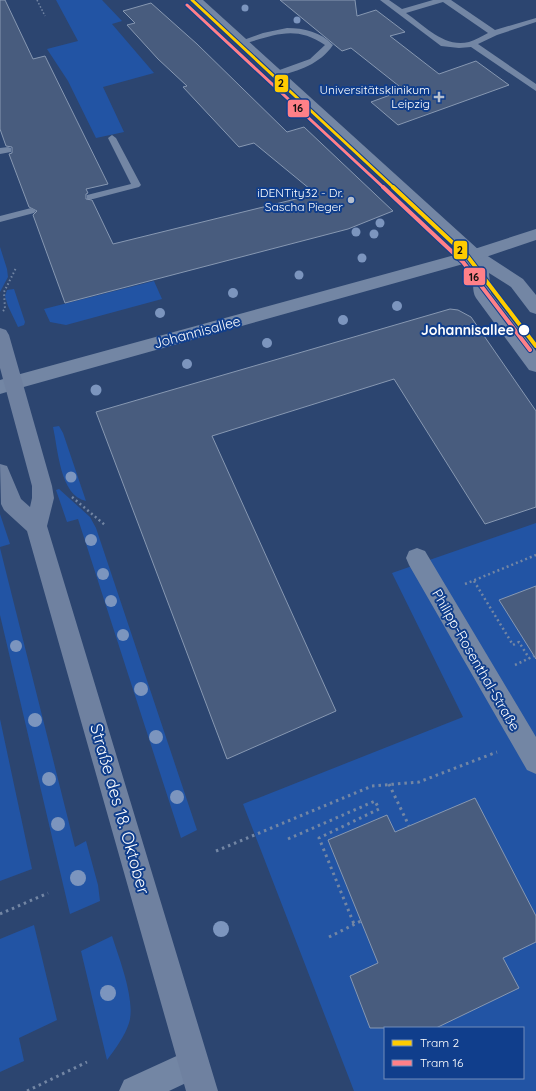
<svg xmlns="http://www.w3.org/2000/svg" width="536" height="1091" font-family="Quicksand,sans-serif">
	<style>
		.green { fill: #2254a4; fill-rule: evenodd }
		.building { fill: #485c7e; stroke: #8798b2 }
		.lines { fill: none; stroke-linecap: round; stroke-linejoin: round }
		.path-far3 { stroke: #7386a4; stroke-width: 1.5; stroke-dasharray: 1.5 2; stroke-linecap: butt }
		.path-far2 { stroke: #7386a4; stroke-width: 2; stroke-dasharray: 1.5 2.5; stroke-linecap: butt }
		.path-far1 { stroke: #7386a4; stroke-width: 2.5; stroke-dasharray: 2 3; stroke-linecap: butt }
		.path { stroke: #7386a4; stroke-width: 3; stroke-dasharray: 2.5 4; stroke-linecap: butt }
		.service { fill: #7386a4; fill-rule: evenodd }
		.minor { fill: #7386a4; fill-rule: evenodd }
		.tertiary { fill: #7386a4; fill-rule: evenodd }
		.secondary { fill: #6f81a0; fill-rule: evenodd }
		.tram-1-far1-casing { stroke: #103e8c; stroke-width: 5 }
		.tram-1-casing { stroke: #103e8c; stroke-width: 6 }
		.tram-2-far1-casing { stroke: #103e8c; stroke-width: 5 }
		.tram-2-casing { stroke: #103e8c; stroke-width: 6 }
		.tram-1-far1 { stroke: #fc0; stroke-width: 3 }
		.tram-1 { stroke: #fc0; stroke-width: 4 }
		.tram-2-far1 { stroke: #ff8088; stroke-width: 3 }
		.tram-2 { stroke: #ff8088; stroke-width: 4 }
		.tree { fill: #7c95be }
		.poi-dot { fill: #b5becd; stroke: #103e8c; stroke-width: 1.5 }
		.stop-dot { fill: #fff; stroke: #103e8c; stroke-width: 1.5 }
		.labels { text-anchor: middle; stroke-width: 4; stroke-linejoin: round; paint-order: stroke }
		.far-poi-label { font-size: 12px; fill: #fff; stroke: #103e8c; text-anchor: end }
		.stop-label { font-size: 14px; font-weight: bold; fill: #fff; stroke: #103e8c; text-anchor: end }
		.street-label { font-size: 14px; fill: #fff; stroke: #103e8c }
		.near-street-label { font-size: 17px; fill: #fff; stroke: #103e8c }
		.line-badge { stroke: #103e8c; stroke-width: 1.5 }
		.pale-badge-label { font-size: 11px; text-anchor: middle; font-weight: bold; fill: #111 }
	</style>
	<rect width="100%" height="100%" fill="#2c4570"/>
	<path class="green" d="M56 0H102L122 21 112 24 154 73 103 87 124 132 96 138 68 81 47 49 78 41Z
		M0 247 7 269 8 277 0 292Z
		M154 281 162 299 66 325 50 322 44 309Z
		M14 289 25 322 24 325 18 327 8 306 5 296 7 290Z
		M59 426 63 433 86 501C60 496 58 449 53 427Z
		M59 489 90 517 96 528 197 830 181 838 78 519 67 522 56 490Z
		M0 514 10 544 0 547Z
		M536 523V1091H354L243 804 463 717 392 573ZM385 1028H523V1078H385Z
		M0 548 75 847 86 841 98 885 100 901 70 914 0 615Z
		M0 719 32 869 0 881Z
		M34 925 57 1020 19 1038 24 1061 0 1072V939Z
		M112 936C119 958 136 1001 129 1023 125 1036 115 1049 107 1060L81 951Z"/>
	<path class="building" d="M0 0H5L33 59 45 56 108 184 86 189 88 193 86 194V199L92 200 113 244 316 194 254 143 239 147 183 87 187 86 158 59 127 25 135 23 123 11 151 3 197 44 287 132 304 127 393 211 348 229 65 303 33 215 37 211 29 207 9 154 12 153V147L6 146 0 129Z
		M280 0H355L357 16 376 10 405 32 390 36 439 74 476 61 509 85 398 125 371 102 404 90 351 48 342 51Z
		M450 309 458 310 471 317 536 411V507L485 524 394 379 212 436 336 711 227 759 96 412Z
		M536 586V659L499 600Z
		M475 798 536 916V942L503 958 519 988 436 1028H370L350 976 378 963 328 840 387 815 395 832Z"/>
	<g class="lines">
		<path class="path-far3" d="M37 0 45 16"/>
		<path class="path-far2" d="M3 311 5 309 4 292 16 268"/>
		<path class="path-far1" d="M72 497 105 525
			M474 581 513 645 519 642 529 658
			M465 584 536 555
			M515 665 534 656"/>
		<path class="path" d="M389 784 409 826
			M288 839 375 801 379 809 319 838 354 924
			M216 851 372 786 419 782 497 752
			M0 914 48 893
			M329 937 361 921
			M27 1091 87 1062"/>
		<path class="service" d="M380 0H389L402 9 433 0H451L495 30 536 18V22L497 35 478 44 536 84V91L471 47 459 48 441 46ZM443 2 488 33C482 36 475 40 469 42 444 48 425 26 406 13Z
			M287 28C304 28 321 32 333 45 320 64 299 71 277 76L273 74 274 72 310 59 325 45C294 24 274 36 242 44L238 42 263 33Z
			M112 135 116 138 141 185 139 187 93 199H87V195L131 184 108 138Z
			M8 147 11 148V152L0 154V148Z
			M31 208 36 211 34 213 0 222V216Z"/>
		<path class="minor" d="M190 0H203L480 251 523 279 536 295V314L530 312 511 287 489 273 491 293 536 351V372L529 370 476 298C471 290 475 281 471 272 468 267 467 263 466 257Z
			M13 376 20 378 23 383 20 388 0 394V380Z
			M417 548 425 551 536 737V774L527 770 409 565 406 558 409 551Z
			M194 1048 205 1052 209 1063 205 1074 169 1091H119L124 1080Z"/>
		<path class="tertiary" d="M536 229V240L474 261 13 390 6 388 3 383 6 378 13 376 462 253Z"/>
		<path class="secondary" d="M0 328 6 330 9 335 52 486 54 498 47 526 218 1091H186L27 531 4 510 1 504 0 464 7 466 21 499 30 507 32 498V486L0 368Z"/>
		<g class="tram-1-far1-casing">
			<path id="tram-1-far1" d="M192 0 394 188"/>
		</g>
		<g class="tram-1-casing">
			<path id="tram-1" d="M393 187 468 257 536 346"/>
		</g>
		<g class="tram-2-far1-casing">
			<path id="tram-2-far1" d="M187 5 384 188"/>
		</g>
		<g class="tram-2-casing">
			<path id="tram-2" d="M383 187 463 262 530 350"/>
		</g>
		<use href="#tram-1-far1" class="tram-1-far1"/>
		<use href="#tram-1" class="tram-1"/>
		<use href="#tram-2-far1" class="tram-2-far1"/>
		<use href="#tram-2" class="tram-2"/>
	</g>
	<g class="tree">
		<circle cx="245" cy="8" r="3.5"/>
		<circle cx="297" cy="20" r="3.5"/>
		<circle cx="380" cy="223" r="4.5"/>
		<circle cx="356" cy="232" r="4.5"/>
		<circle cx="374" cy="234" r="4.5"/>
		<circle cx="362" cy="258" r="4.5"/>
		<circle cx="299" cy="275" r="4.5"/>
		<circle cx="233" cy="293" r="5"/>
		<circle cx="397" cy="306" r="5"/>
		<circle cx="160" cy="313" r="5"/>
		<circle cx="343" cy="320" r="5"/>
		<circle cx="267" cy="343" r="5"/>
		<circle cx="187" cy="364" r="5"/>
		<circle cx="96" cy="390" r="5.5"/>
		<circle cx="71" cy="477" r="5.5"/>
		<circle cx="91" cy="540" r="6"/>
		<circle cx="103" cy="574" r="6"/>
		<circle cx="111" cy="601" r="6"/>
		<circle cx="123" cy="635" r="6"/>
		<circle cx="16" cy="646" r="6"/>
		<circle cx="141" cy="689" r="7"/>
		<circle cx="35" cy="720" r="7"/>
		<circle cx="156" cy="737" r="7"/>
		<circle cx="49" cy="779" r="7"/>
		<circle cx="177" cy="797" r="7"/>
		<circle cx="58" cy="824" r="7"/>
		<circle cx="78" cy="878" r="8"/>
		<circle cx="221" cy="929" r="8"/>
		<circle cx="108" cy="993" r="8"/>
	</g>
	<g class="poi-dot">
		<path d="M437 91h4v4h4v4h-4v4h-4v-4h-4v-4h4z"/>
		<circle cx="351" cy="200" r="4"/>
	</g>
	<circle class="stop-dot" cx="524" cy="330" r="6"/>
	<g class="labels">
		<g class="far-poi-label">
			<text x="430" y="94">Universitätsklinikum<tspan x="430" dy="14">Leipzig</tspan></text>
			<text x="343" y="197">iDENTity32 - Dr.<tspan x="343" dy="14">Sascha Pieger</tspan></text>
		</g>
		<g class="stop-label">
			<text x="514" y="335">Johannisallee</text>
		</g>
		<g class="street-label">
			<text transform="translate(197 332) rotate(-15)" y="5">Johannisallee</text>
			<text transform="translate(476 660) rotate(60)" y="5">Philipp-Rosenthal-Straße</text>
		</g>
		<g class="near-street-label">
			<text transform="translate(120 809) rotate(74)" y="6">Straße des 18. Oktober</text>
		</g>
	</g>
	<g class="line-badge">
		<rect x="274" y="74" width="15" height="19" rx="4" fill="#fc0"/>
		<rect x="287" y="99" width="23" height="19" rx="4" fill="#ff8088"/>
		<rect x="453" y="240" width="15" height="20" rx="4" fill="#fc0"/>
		<rect x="463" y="267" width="23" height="19" rx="4" fill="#ff8088"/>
	</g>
	<g class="pale-badge-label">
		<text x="281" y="87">2</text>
		<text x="298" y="112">16</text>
		<text x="460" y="254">2</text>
		<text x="474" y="281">16</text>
	</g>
	<rect x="384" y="1027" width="140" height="52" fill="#103e8c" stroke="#708bba"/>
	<rect x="392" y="1040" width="20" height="6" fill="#ffcc00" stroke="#708bba"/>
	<text x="420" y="1047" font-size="12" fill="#ffffff">Tram 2</text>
	<rect x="392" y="1060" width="20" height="6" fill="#ff8088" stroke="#708bba"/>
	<text x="420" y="1067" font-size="12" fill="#ffffff">Tram 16</text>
</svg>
